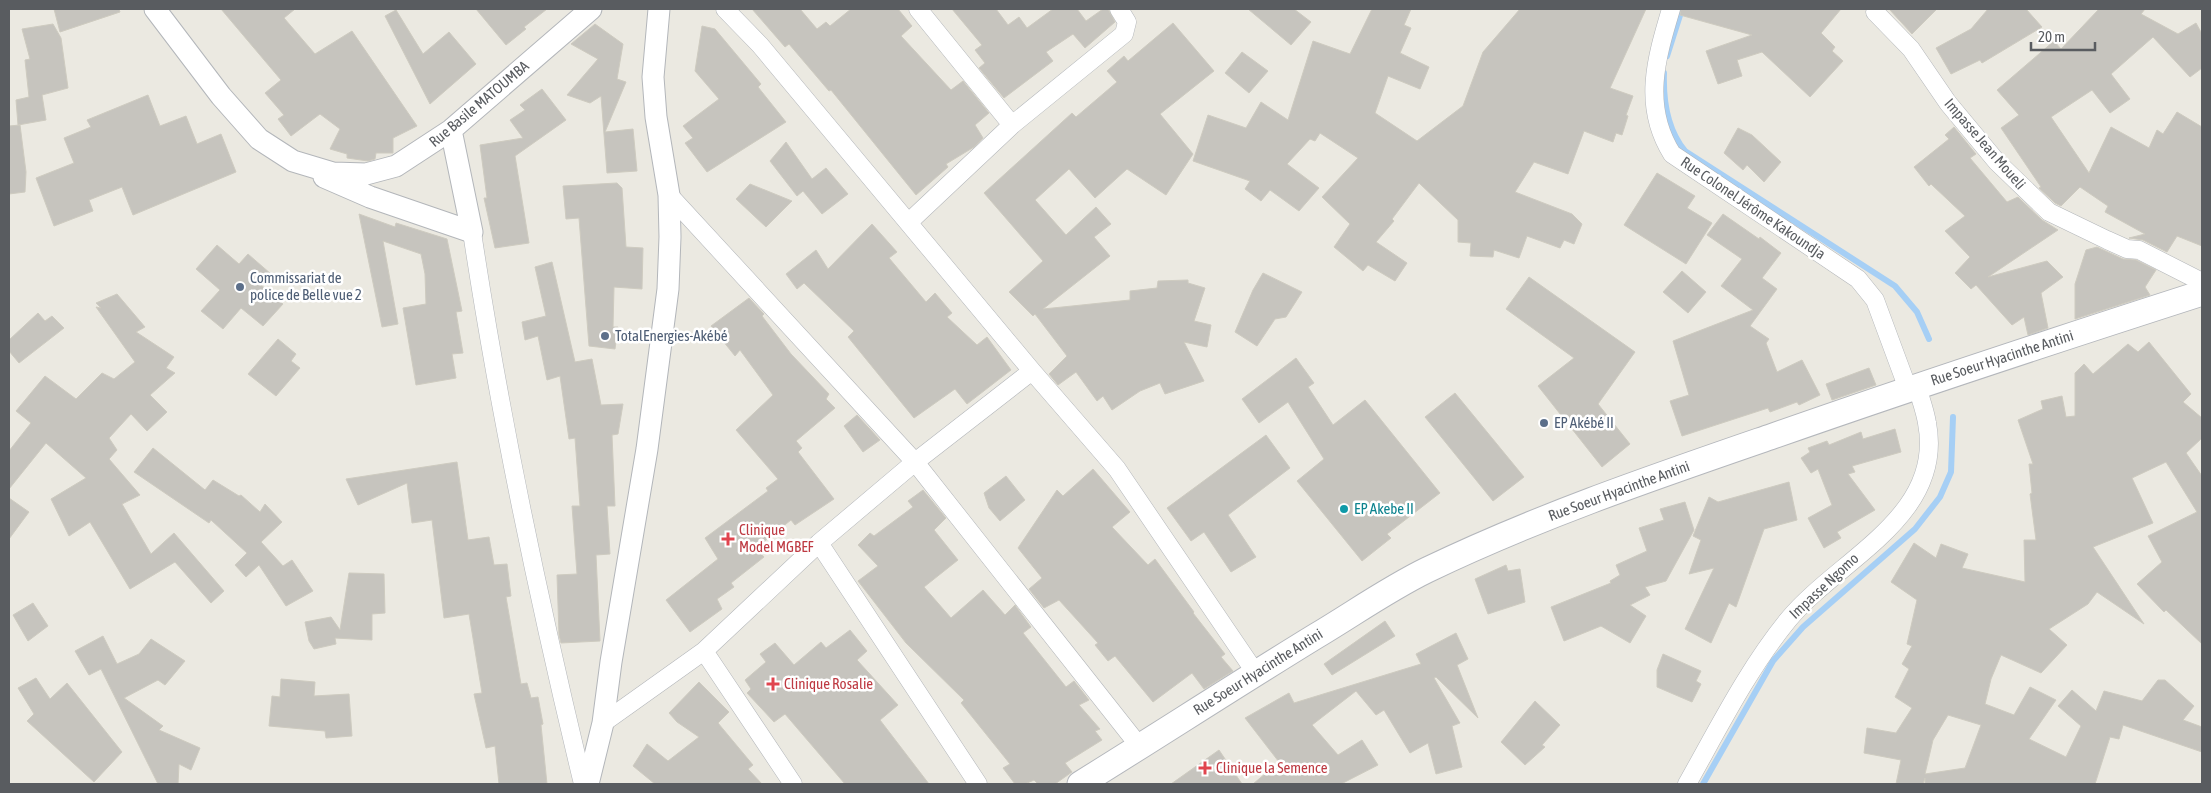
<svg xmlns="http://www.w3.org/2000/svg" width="2211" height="793" font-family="'Asap Condensed',sans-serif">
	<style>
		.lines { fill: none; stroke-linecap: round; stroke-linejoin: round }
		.stream { stroke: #a6cff5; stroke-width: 6 }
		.building { fill: #c6c4be; stroke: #cecbc0; fill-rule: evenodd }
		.minor-casing { stroke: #b3b6ba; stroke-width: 19 }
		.tertiary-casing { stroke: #b3b6ba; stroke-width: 23 }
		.secondary-casing { stroke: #b4b7bc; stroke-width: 27 }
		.minor { stroke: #fff; stroke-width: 18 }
		.tertiary { stroke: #fff; stroke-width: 21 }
		.secondary { stroke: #fff; stroke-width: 25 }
		.service-dot { fill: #5c6f8a; stroke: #fff; stroke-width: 2 }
		.culture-dot { fill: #0f9aa8; stroke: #fff; stroke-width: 2 }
		.health-dot { fill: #e0444e; stroke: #fff; stroke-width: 2 }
		.labels { text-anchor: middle; stroke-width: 5; stroke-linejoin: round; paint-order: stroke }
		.street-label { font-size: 15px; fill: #595c60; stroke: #fff }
		.service-label { font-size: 15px; fill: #4e5e75; stroke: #fff; text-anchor: start }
		.culture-label { font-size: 15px; fill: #0d838f; stroke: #fff; text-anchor: start }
		.health-label { font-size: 15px; fill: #be3a42; stroke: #fff; text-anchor: start }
	</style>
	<rect width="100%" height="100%" fill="#ebe9e1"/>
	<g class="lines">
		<path class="stream" d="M1667 56 1682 9
			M1664 73C1663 101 1667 129 1685 151L1895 286 1917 312 1929 339
			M1703 784 1773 661 1803 627 1915 529 1940 497 1951 472 1953 417"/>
	</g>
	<path class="building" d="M54 9H119L120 12 60 32Z
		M221 9H295L284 18 315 54 352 31 417 126 393 138V153H376L375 159 368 161 347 158V154L330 149 340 129 320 114 291 136 278 119 284 115 265 93 281 80Z
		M476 9H547L524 27 526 29 506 45Z
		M752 9H800L817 29 826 22 830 26 851 9H898L912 26 901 36 951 90 963 81 989 113 975 125 983 138 974 147 946 164 948 167 916 195 831 90 829 91 789 44 785 47Z
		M952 9H996L1008 25 1019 17 1027 28 1053 9H1077L1086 21 1103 9H1108L1115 22 1085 48 1073 34 1046 52 1053 61 1004 98 979 68 985 63 975 50 982 45Z
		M1248 9H1294L1311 22 1291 45Z
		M1372 9H1411L1404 25 1411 28 1400 53 1429 67 1420 89 1388 76 1375 113 1417 141 1463 106 1483 52 1520 9H1646L1610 88 1633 96 1626 115 1628 116 1622 135 1616 133 1613 142 1584 131 1568 174 1534 162 1515 192 1572 214 1582 224 1574 244 1564 240 1560 248 1527 236 1519 258 1494 250 1493 257 1470 256 1471 243 1458 242V220L1419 183 1392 219 1394 221 1376 242 1407 263 1395 281 1368 265 1363 271 1334 247 1350 224 1322 197 1358 158 1320 133 1315 141 1310 139 1287 164 1319 188 1299 211 1270 190 1261 201 1245 189 1250 181 1193 161 1208 115 1246 128 1261 102 1288 120 1313 41 1350 54Z
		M1681 9H1841L1821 33 1835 47 1832 51 1843 61 1810 97 1762 52 1737 60 1742 76 1718 84 1706 51 1752 35 1680 15Z
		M1889 9H1937L1912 34Z
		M1988 9H2026L2042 27 1982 63 1980 60 1951 74 1936 48 1971 29Z
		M2099 9H2145L2141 14 2178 34 2196 23 2202 34V68L2190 77 2153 37 2111 74 2130 99 2110 113 2092 90 2051 117 2089 173 2111 127 2149 148 2157 130 2163 134 2177 112 2202 127V246L2177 236 2167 252 2143 240 2129 238 2145 234 2105 212 2108 206 2080 187 2061 206 2055 203 2039 188 2041 187 2001 128 2019 115 1997 90 2054 41 2061 49Z
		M396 10 423 54 449 32 476 64 430 104 385 16Z
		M1173 23 1214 71 1160 114 1193 154 1166 195 1127 169 1095 198 1069 169 1035 200 1066 235 1096 207 1111 224 1094 237 1110 256 1043 309 1130 300V291L1157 288 1158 281 1188 280V283L1205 288 1194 321 1211 325 1207 347 1184 342 1204 381 1165 394 1160 383 1140 391 1112 410 1103 396 1097 401 1076 372 1058 385 1049 374 1067 356 1035 314 1033 316 1009 292 1043 261 984 193 1072 113 1076 117 1117 82 1107 71 1124 56 1128 61Z
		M53 24 61 38 68 88 42 95 46 120 18 125 16 100 29 97 25 60 30 59 22 29Z
		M595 24 623 44 617 79 626 82 605 132 633 129 637 171 607 173 601 96 590 103 567 95 598 59 571 44Z
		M702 26 715 29 761 84 758 87 786 122 707 172 685 143 693 138 683 126 719 99 695 71Z
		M1242 52 1268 71 1249 93 1225 73Z
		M542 89 566 120 515 156 529 243 495 248 484 198H487L480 145 523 138 510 120 525 110 520 105Z
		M148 95 160 126 186 116 197 144 221 134 236 172 133 215 122 187 89 200 93 211 54 226 36 178 74 163 64 138 91 127 87 120Z
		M20 125 26 172 25 192 9 194V126Z
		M1954 127 1976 154 1970 158 2007 202 2018 197 2042 220 2058 230 1988 277 2047 261 2063 277 2041 293 2048 328 2028 335 2024 317 2012 325 1976 285 1971 289 1955 273 1970 257 1945 231 1965 216 1931 184 1929 186 1914 167 1949 139 1945 135Z
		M1738 128 1752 135 1781 162 1764 182 1747 165 1743 170 1724 153Z
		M786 142 812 179 826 168 848 194 822 214 803 191 797 196 770 161Z
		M1657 173 1695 196 1687 208 1712 223 1686 264 1624 225Z
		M617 183 622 188 626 247 643 248 642 289 614 287 613 327H618L615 349 589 346 579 218 566 219 563 186Z
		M750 184 792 201 766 227 736 199Z
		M359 214 395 227 396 223 447 239 462 311 456 312 463 353 452 354 456 378 416 385 403 308 426 304 425 274 421 254 383 241 398 324 382 327Z
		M1723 214 1759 239 1760 237 1781 253 1762 278 1777 289 1750 326 1769 339 1766 343 1777 372 1802 360 1820 395 1799 405 1797 402 1770 412 1768 408 1682 436 1670 401 1689 395 1673 341 1753 310 1721 286 1742 259 1707 235Z
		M872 224 897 252 889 258 926 302 935 293 952 313 947 317 977 345 987 337 1011 370 967 404 955 389 914 418 848 337 854 331 804 283 797 289 786 274 816 250 828 269Z
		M217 245 239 264 248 254 271 274 261 285 283 304 263 326 241 308 223 329 201 311 220 290 196 269Z
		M2097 247 2123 259 2136 260 2156 270 2145 287 2150 295 2075 319V284L2086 250Z
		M552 262 575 362 592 359 601 405 623 404 618 434 612 435 615 506H607L610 554 596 555 600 641 561 643 559 635 557 575 577 574 572 506H580L575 438 569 439 560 376 547 380 538 336 525 340 522 322 546 316 535 267Z
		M1682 271 1706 292 1688 313 1663 292Z
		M1263 273 1302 292 1286 317 1275 319 1257 346 1235 332 1253 290Z
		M1529 277 1635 352 1598 404 1630 444 1602 467 1538 386 1574 358 1506 309Z
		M117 294 145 327 136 332 174 357 166 368 175 373 150 395 167 412 147 431 131 414 109 438 117 450 109 459 140 495 122 504 151 554 174 533 224 591 211 603 175 562 130 589 90 522 69 536 51 499 86 478 46 443 9 489V451L31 423 16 411 45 376 76 399 102 373 114 379 135 362 96 307 101 308 96 303Z
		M749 298 764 314 762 316 791 354 829 394 826 399 835 408 796 441 802 448 798 452 834 499 795 525 791 520 756 548 764 557 731 583 734 587 717 599 722 609 690 632 666 600 718 559 705 538 768 491 766 488 778 479 736 430 773 395 740 350 735 356 711 326Z
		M38 313 45 321 52 316 64 328 19 363 9 351V340Z
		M278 339 296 354 291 361 300 368 276 396 248 374Z
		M2149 342 2191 394 2183 402 2202 418V438L2186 453 2202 476V644L2166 610 2164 612 2137 584 2162 562 2148 536 2197 512 2166 462 2132 478 2153 523 2093 547 2144 624 2097 592 2088 604 2049 629 2067 645 2041 673 2001 655 1991 679 1985 704 2014 715 2030 687 2056 700 2029 739 2066 757 2081 726 2058 706 2072 690 2096 711 2104 691 2142 701 2158 680H2165L2194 706 2183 720 2202 727V752L2123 725 2119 739 2110 737 2095 784H1925V778L1923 784H1896L1901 760 1864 753 1867 728 1896 733 1912 708 1895 697 1909 669 1902 664 1912 646 1907 644 1917 600 1891 582 1914 543 1936 558 1941 544 1968 554 1962 568 2025 582 2024 540H2036L2030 494 2032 493 2029 464H2033L2018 420 2043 409 2041 401 2062 396 2066 417 2075 416V373L2084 364 2093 374 2128 344 2138 352ZM1948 715 1981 725 1965 768 1925 774 1933 740Z
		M1296 358 1314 383 1308 387 1333 425 1365 400 1440 493 1387 534 1391 538 1362 561 1297 481 1324 459 1288 402 1259 423 1242 399Z
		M1869 368 1876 385 1832 400 1826 384Z
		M1455 393 1524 477 1493 501 1425 417Z
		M857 415 880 440 863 452 844 426Z
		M1895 429 1901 452 1852 466 1855 472 1848 474 1875 510 1837 532 1841 538 1824 548 1808 518 1832 505 1818 469 1811 473 1801 458 1810 452 1808 448 1827 441 1829 445 1861 432 1863 439Z
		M1266 435 1290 468 1228 515 1256 557 1231 572 1204 532 1191 541 1167 508Z
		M153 448 205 490 213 480 239 496 241 495 260 512 265 504 282 522 261 542 283 566 292 560 313 591 286 606 259 565 246 577 235 565 247 553 211 520 209 523 134 472Z
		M457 462 468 540 489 537 494 565 507 564 511 596 506 597 521 684 527 683 531 698 538 697 543 724 541 725 547 784H499L495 746 486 748 474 694 482 693 469 614 444 618 432 520 412 523 407 483 358 505 346 479Z
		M1093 469 1130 512 1112 527 1148 565 1155 559 1194 612 1193 613 1225 654 1221 657 1233 671 1204 689 1192 673 1153 702 1115 656 1108 661 1095 645 1098 643 1059 600 1044 608 1029 589 1042 578 1018 548 1057 490 1063 496Z
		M1006 476 1025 500 1000 521 989 508 984 493Z
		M1789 482 1797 520 1764 529 1736 607 1729 603 1711 643 1685 629 1714 568 1689 574 1701 540 1693 536 1709 497 1718 502Z
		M923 490 946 518 934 530 958 560 924 587 951 618 983 590 1005 615 1015 605 1031 627 1023 633 1066 687 1074 681 1089 700 1079 705 1100 729 1095 731 1102 740 1065 763 1072 772 1055 784H1038L1034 780 1025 784H1015L1003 768 1010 764 961 703 964 700 906 643 858 581 878 566 858 545 870 533 874 536 913 507 908 501Z
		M9 498 29 512 9 539Z
		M1685 502 1694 530 1666 581 1645 587 1650 595 1630 605 1646 616 1630 643 1601 626 1564 641 1551 607 1611 583 1610 581 1620 575 1616 565 1647 551 1639 528 1664 520 1660 509Z
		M1506 565 1508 571 1520 569 1525 602 1488 614 1475 579Z
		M349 573 384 574 385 613 372 614V640L335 638 336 644 314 649 309 641 305 622 331 617 340 630Z
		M33 603 48 626 28 641 13 615Z
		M1385 621 1395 636 1332 675 1324 664Z
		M850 630 867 651 857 660 898 705 880 720 929 784H845L785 714 774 722 747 693 751 689 745 680 766 662 760 654 775 643 794 665 821 642 826 648Z
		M1456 633 1468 659 1457 665 1478 718 1436 677 1434 678 1460 723 1452 726 1462 767 1436 774 1428 743 1410 753 1384 710 1376 715 1356 691 1312 725 1338 755 1362 740 1378 765 1341 784H1253L1279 762 1245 718 1289 693 1294 703 1421 664 1416 654Z
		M103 636 117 664 139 654 151 639 185 661 165 685 158 680 124 698 163 726 159 730 200 748 191 770 179 764 178 784H158L101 669 89 675 75 651Z
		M1663 654 1701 671 1696 681 1701 684 1692 702 1657 687V670Z
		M36 678 50 699 67 683 122 752 94 782 27 721 34 714 18 688Z
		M281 679 315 682 314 696 349 694 352 736 326 738 325 731 269 726 272 696 280 697Z
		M699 682 729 712 718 723 753 765 748 769 762 784H655L633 766 647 744 668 761 699 737 677 722 669 713Z
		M1535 701 1560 725 1542 745 1545 747 1525 765 1501 742Z
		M1219 750 1242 784H1171Z"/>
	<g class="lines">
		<g class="minor-casing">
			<path id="minor" d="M725 9 760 45 1032 371 1117 469 1255 672
				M918 9 1012 125
				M1671 9C1656 59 1642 106 1672 154L1858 279 1875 300 1908 389
				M1875 12 1911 49 1948 103 1997 162 2049 212 2107 240 2127 249 2139 250 2202 282
				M669 195 915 462 1140 747
				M909 222 1012 125 1124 34 1127 22 1119 9
				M472 232C500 418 539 602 583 784
				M819 543 978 784
				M704 651 793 784
				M603 723 704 651 819 543 915 462 1032 371
				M1687 784C1718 729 1748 669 1788 620 1838 559 1945 517 1927 423 1925 410 1920 398 1917 386"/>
		</g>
		<g class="tertiary-casing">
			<path id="tertiary" d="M155 9 221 96 259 139 293 161 333 173 366 174 396 166 451 130 591 9
				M451 130 472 232
				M324 177 370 197 472 232
				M588 784 603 723 611 662 647 449 668 289 670 237 669 195 656 117 653 77 659 9"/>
		</g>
		<g class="secondary-casing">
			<path id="secondary" d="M1080 784C1159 735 1236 685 1316 636 1353 614 1388 589 1427 570 1539 516 1657 476 1773 436 1916 386 2059 339 2202 293"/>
		</g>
		<use href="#minor" class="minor"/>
		<use href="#tertiary" class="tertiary"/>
		<use href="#secondary" class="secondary"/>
	</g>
	<g class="service-dot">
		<circle cx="240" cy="287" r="5"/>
		<circle cx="605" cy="336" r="5"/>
		<circle cx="1544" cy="423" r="5"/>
	</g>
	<circle class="culture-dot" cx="1344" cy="509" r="5"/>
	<g class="health-dot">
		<path d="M725.5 531.5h5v5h5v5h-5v5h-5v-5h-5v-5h5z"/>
		<path d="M770.5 676.5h5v5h5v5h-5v5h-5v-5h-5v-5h5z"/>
		<path d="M1202.5 760.5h5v5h5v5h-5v5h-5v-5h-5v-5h5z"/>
	</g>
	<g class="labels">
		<g class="street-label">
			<text transform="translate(479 104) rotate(-40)" y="5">Rue Basile MATOUMBA</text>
			<text transform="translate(1985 144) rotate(49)" y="5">Impasse Jean Moueli</text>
			<text transform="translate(1753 208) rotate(34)" y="5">Rue Colonel Jérôme Kakoundja</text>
			<text transform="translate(2002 358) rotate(-18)" y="5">Rue Soeur Hyacinthe Antini</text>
			<text transform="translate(1619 491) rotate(-20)" y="5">Rue Soeur Hyacinthe Antini</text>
			<text transform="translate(1824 586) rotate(-43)" y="5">Impasse Ngomo</text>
			<text transform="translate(1258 672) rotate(-32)" y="5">Rue Soeur Hyacinthe Antini</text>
		</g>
		<g class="service-label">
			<text x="250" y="283">Commissariat de<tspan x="250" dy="17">police de Belle vue 2</tspan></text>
			<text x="615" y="341">TotalEnergies-Akébé</text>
			<text x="1554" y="428">EP Akébé II</text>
		</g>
		<g class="culture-label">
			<text x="1354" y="514">EP Akebe II</text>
		</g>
		<g class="health-label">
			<text x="739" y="535">Clinique<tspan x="739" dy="17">Model MGBEF</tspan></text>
			<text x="784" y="689">Clinique Rosalie</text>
			<text x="1216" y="773">Clinique la Semence</text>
		</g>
	</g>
	<rect width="2211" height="793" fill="none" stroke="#595c60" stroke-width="20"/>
	<path d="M2031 42v8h64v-8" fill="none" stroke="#595c60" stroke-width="2.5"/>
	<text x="2038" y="42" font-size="15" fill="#595c60" stroke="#ffffff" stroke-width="4" paint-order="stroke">20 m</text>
</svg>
